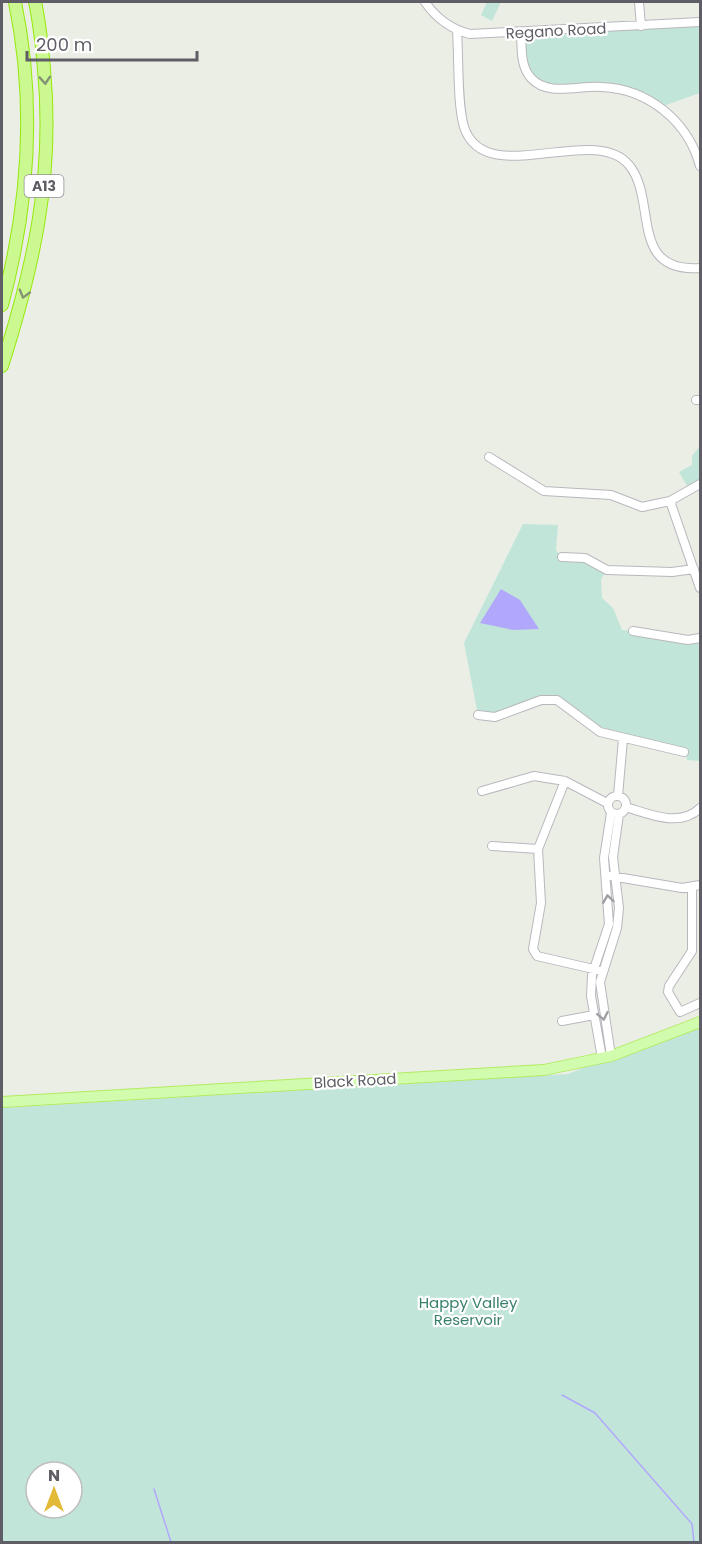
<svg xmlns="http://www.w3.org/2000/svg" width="702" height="1544" font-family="Poppins,sans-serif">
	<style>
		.green { fill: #c2e5da; fill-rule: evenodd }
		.water { fill: #b2a8fb }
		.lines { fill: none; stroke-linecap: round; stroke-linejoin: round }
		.stream { stroke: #b2a8fb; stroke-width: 1.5 }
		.minor-casing { stroke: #b9b7be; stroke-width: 10 }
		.major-casing { stroke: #b3eb61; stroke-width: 12 }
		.highway-casing { stroke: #95e90a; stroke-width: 14 }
		.minor { stroke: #fff; stroke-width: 8 }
		.major { stroke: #d2fcad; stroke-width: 10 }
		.highway { stroke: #ccf892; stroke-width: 12 }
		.oneway { stroke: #859375 }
		.oneway2 { stroke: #9f9ea3 }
		.labels { text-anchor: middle; stroke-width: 4.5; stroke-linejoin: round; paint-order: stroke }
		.shield { fill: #fff; stroke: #8f8e93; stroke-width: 1.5 }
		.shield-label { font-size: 14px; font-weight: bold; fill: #5f5d65 }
		.street-label { font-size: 15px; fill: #5f5d65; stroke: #fff }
		.park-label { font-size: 15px; fill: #38806d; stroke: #fff }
	</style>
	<rect width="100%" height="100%" fill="#eaeee5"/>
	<path class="green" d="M487 2H501L492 21 481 15Z
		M700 25V93L663 106 638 92 542 83C528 72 526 60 525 43L532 35Z
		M700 446V483L689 489 679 472 692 465V456Z
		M523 524 558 525 556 550 562 557H577L607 570 601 579 602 598 613 608 622 630 700 640V761L687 760 686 755 600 732 557 700H541L495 717 478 715 464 643Z
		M700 1020V1542H2V1108L568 1074ZM36 1472H72V1508H36Z"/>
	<path class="water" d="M501 589 520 600 539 629 513 630 480 623Z"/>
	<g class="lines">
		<path class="stream" d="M562 1395 595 1413 692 1524 694 1542
			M154 1489 171 1542"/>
		<g class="minor-casing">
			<path id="minor" d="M425 2C436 18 450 29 470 34L700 22
				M639 2 641 26
				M457 31C459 58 457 103 464 127 485 191 594 122 629 165 658 200 628 273 700 268
				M521 33C522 48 520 66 531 78 548 97 579 85 602 87 648 89 688 121 700 166
				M696 400H700
				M489 457 544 491 611 495 642 507 670 501 700 484
				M670 501 700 588
				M562 557 585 558 607 570 672 572 694 569
				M633 631 688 640 700 638
				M478 715 495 717 541 700H557L600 732 684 752
				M565 781 538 849 541 903 533 949 537 956 602 971
				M482 791 534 776 565 781 607 803
				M608 805a9 9 0 1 1 18 0a9 9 0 1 1-18 0Z
				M618 796 623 739
				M626 807C649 814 680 828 700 808
				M492 846 538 849
				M611 876 682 888 700 885
				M692 889V951L669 986 668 992 680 1012 700 1003
				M562 1021 594 1015
				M611 1056 600 982 617 928 619 908 613 857 619 814
				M602 1058 591 996 592 975 609 924 604 858 611 813"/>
		</g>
		<g class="major-casing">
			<path id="major" d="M2 1102 544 1070 611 1056 700 1022"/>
		</g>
		<g class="highway-casing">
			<path id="highway" d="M2 305C29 205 36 104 15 2
				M2 366C34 265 54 176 44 69 42 47 40 24 35 2"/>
		</g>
		<use href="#minor" class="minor"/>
		<use href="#major" class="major"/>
		<use href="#highway" class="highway"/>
	</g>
	<defs><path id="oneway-chevron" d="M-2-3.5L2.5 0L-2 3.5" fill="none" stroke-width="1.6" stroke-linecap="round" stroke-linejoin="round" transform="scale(1.5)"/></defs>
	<g class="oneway">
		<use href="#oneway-chevron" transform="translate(45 80) rotate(86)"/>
		<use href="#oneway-chevron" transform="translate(24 294) rotate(106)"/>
	</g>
	<g class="oneway2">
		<use href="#oneway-chevron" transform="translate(608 899) rotate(-98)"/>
		<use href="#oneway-chevron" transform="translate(603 1016) rotate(79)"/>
	</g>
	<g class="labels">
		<rect class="shield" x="24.5" y="175" width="39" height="22" rx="4.5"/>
		<g class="shield-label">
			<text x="44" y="191">A13</text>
		</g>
		<g class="street-label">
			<text transform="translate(556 31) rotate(-3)" y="5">Regano Road</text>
			<text transform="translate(355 1081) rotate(-3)" y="5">Black Road</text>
		</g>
		<g class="park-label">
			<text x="468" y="1308">Happy Valley<tspan x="468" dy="17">Reservoir</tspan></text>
		</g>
	</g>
	<rect width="702" height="1544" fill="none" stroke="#5f5d65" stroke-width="6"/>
	<g transform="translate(54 1490)"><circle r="28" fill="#ffffff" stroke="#bfbec1" stroke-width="1.5"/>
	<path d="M0-4.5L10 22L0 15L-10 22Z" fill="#e2ba37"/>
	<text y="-9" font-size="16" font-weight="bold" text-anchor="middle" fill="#5f5d65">N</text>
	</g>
	<path d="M27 51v9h170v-9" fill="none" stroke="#5f5d65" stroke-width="3"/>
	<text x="36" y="51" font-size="18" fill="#5f5d65" stroke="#ffffff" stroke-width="4.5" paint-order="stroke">200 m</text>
</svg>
